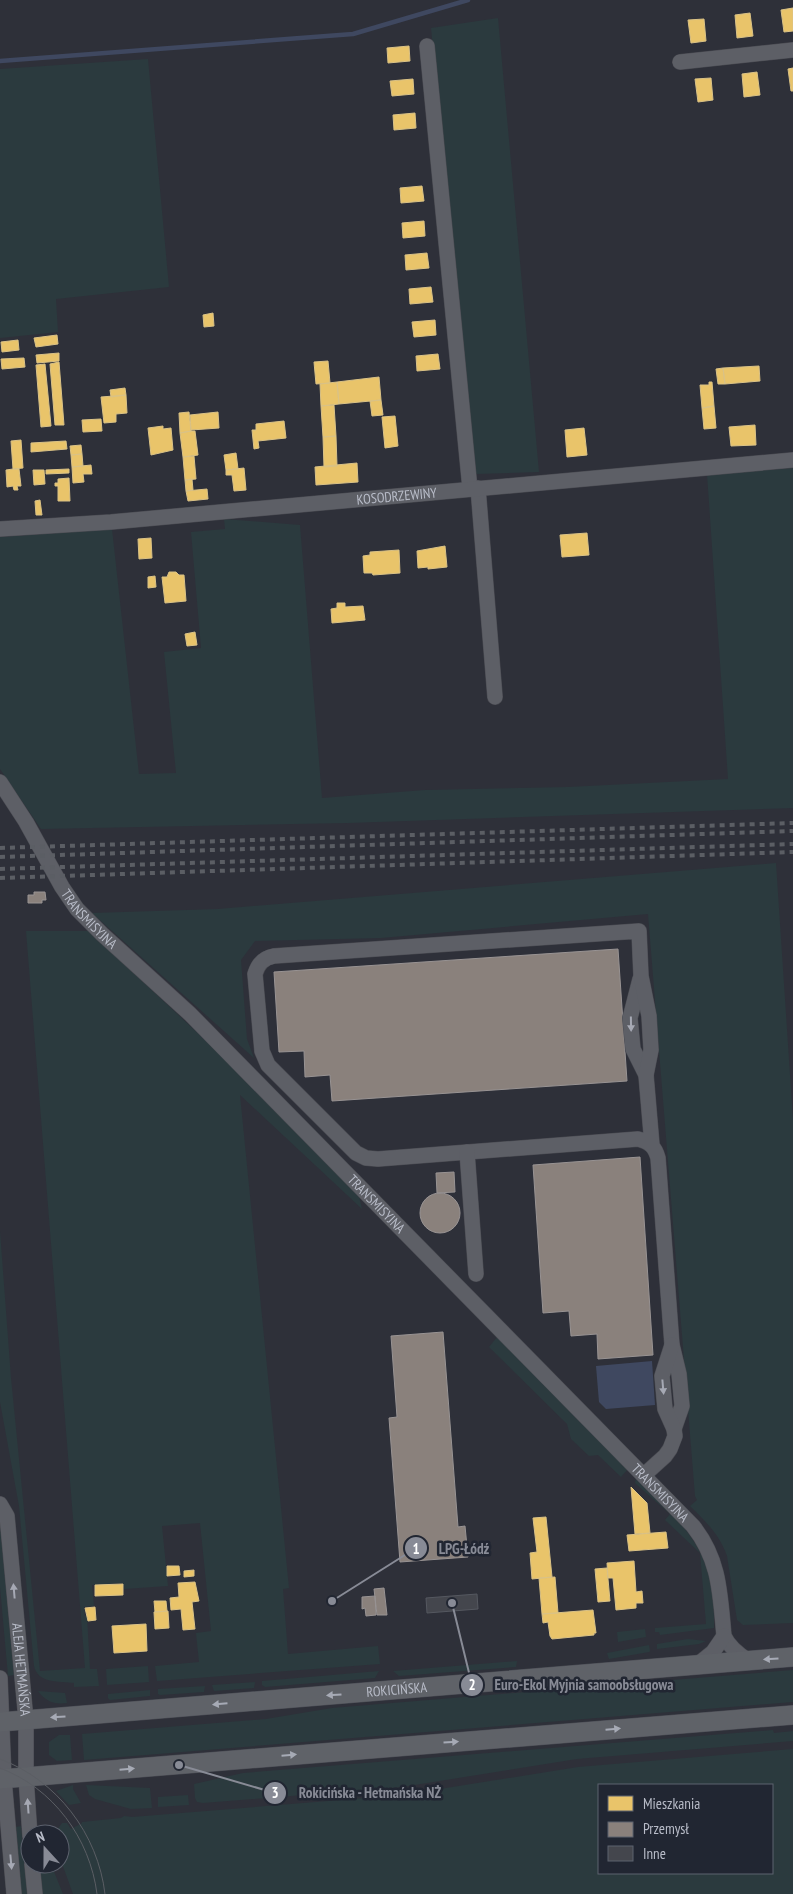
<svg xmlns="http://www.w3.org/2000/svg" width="793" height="1894" font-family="'PT Sans Narrow',sans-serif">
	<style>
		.green { fill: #2b3a3e; fill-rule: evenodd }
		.water { fill: #3f4860 }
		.homes { fill: #e9c46a; stroke: #dac286 }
		.industry { fill: #8a817c; stroke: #989393 }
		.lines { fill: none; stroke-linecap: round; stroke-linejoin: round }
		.stream { stroke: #3f4860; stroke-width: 4.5 }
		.building { fill: #44464d; stroke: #555860 }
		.minor-casing { stroke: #4a4b52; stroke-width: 16 }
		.major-casing { stroke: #4b4d55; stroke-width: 20 }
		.minor { stroke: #5d5f66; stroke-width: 15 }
		.major { stroke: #5f6268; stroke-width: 19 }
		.tram { stroke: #5b5e64; stroke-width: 1 }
		.rail { stroke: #5b5e64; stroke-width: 4; stroke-dasharray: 5 5; stroke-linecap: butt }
		.oneway { fill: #a6a9b4 }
		.oneway2 { fill: #a6aab5 }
		.labels { text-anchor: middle; stroke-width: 5; stroke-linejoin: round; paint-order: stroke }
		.street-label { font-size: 14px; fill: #b8bcc8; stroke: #212632 }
		.leader { fill: none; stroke: #888b96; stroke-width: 2 }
		.callout-dot { fill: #888b96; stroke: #212632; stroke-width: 2 }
		.mark-label { font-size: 15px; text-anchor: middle; font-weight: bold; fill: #fff }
		.callout-label { font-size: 15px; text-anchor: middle; font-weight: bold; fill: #888b96; stroke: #212632; stroke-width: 5; stroke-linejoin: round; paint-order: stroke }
	</style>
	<rect width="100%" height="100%" fill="#2e3039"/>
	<path class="green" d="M498 18 539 472 476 474 431 28Z
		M148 59 169 287 56 299 58 332 0 338V69Z
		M793 468V808L348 823 41 829 0 769V537L112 529 139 774 176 773 164 652 201 648 191 532 225 529 224 519 300 525 322 798 425 790 568 787 728 779 707 474Z
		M776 863 793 1120V1623L743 1625 737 1620 727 1556C720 1535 706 1522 690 1506L697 1500 695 1496 648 914 381 938 255 941 241 960 247 1039 254 1058 92 913 218 909Z
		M26 931H89L238 1071 359 1196 362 1209 240 1095 289 1588 283 1589 288 1654 378 1646 380 1664 157 1681 155 1666 199 1662 196 1633 211 1631 200 1523 162 1526 168 1586 124 1589 123 1583 92 1585 94 1606 84 1607 85 1616H87L90 1669H97L99 1686 74 1687V1683C59 1681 38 1684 34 1666L19 1506 0 1402V1231L11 1378 40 1671 85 1668Z
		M498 1336 628 1469 621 1477 598 1455 589 1456 571 1439 567 1424 489 1347Z
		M636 1477C686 1528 716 1550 714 1628L660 1635 659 1632H655V1628L706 1624 700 1553 665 1520 670 1514 635 1483Z
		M0 1522 14 1675 8 1676 0 1587Z
		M645 1629 646 1637 618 1642 617 1632Z
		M688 1639 706 1641 699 1644 657 1649V1644Z
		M649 1645 650 1651 649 1652 609 1659 607 1653Z
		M517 1661 516 1667 399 1676 393 1671Z
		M148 1666 149 1682 107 1685 106 1669Z
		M793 1670V1702L84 1760 82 1734 266 1719 332 1708Z
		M379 1671 375 1678 265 1687 262 1685V1681Z
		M255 1682 254 1688 214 1691 212 1685Z
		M205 1686 204 1692 160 1695 158 1694V1689Z
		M150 1690V1696L110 1700 108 1698V1694Z
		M38 1691 65 1693 67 1703C54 1705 45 1701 38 1691Z
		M773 1730 774 1733 793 1731V1741L577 1759 402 1787 203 1803 197 1802 195 1798 194 1784 243 1773Z
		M59 1735H70L72 1760 57 1761 49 1755V1742Z
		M793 1749V1894H73L60 1858V1834H57V1830L62 1823H67L71 1829 82 1823V1822L121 1818 124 1816 132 1817 402 1795 578 1767ZM599 1785H772V1873H599Z
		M73 1785V1789L81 1803 69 1805 56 1791Z
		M86 1785 150 1788 152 1808 131 1809 95 1799 89 1795Z
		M188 1795 189 1805 158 1807V1797Z
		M21 1826 27 1894H21L16 1827Z
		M40 1864H51L63 1894H42Z"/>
	<path class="water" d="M652 1361 655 1405 606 1409 599 1402 596 1366Z"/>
	<path class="homes" d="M793 8V31L784 32 781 10Z
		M750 13 753 36 737 38 735 15Z
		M704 19 706 41 691 43 688 20Z
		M409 46 410 61 388 63 387 48Z
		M793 68V91H791L788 69Z
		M757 72 760 95 744 97 742 74Z
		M711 78 713 100 698 102 695 79Z
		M413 79 414 94 392 96 390 81Z
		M415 113 416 128 394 130 393 115Z
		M422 186 424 201 401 203 400 188Z
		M424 221 425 236 403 238 402 223Z
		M427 253 429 268 406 270 405 255Z
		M431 287 433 302 410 304 409 289Z
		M213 313 214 326 204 327 203 315Z
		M435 320 436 335 414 337 412 322Z
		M57 335 58 344 36 347 34 338Z
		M18 340 19 350 2 352 1 342Z
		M59 353V361L37 363 36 355Z
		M438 354 440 369 417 371 416 356Z
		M24 358 25 367 2 369 1 359Z
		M328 361 330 383 316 384 314 362Z
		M59 362 64 425H55L50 364Z
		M45 364 51 426 41 427 36 365Z
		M759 366 760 381 725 384 723 368Z
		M723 368 725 384H718L716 369Z
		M379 377 381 400 339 404 337 382Z
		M337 382 339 404 321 406 320 384Z
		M709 382H712L714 406 702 408 700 385H709Z
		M125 388 126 395 111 397 110 390Z
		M126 395 127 413 116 414V422L104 423 101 397Z
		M381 400 383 415 372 416 370 401Z
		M334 405 336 436 323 437 321 406Z
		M714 406 716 428 704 429 702 408Z
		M189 412 191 431 180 433 179 413Z
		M218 412 219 428 191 430 190 415Z
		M395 416 398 446 385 448 382 417Z
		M101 419 102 431 83 432 82 420Z
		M284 421 286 438 258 441 259 448 254 449 252 430H256V424Z
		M755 425 756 445 731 446 729 427Z
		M163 426V429L171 428 173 450 151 455 148 428Z
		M584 428 587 455 567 457 565 430Z
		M191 431H195L198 455 183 457 180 433Z
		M336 436 337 466 324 467 323 437Z
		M21 440 23 468 13 469 11 441Z
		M66 441 67 449 31 452V443Z
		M81 445 82 454 71 455 70 446Z
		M236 453 238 469 226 470 224 455Z
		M82 454 83 466 72 467 71 455Z
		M194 456 196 479 185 480 183 457Z
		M357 463 358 482 316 485 315 467Z
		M91 465 92 474H83L84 482 73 483 72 467Z
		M244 468 246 490 234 491 232 475H226V470Z
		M13 469H19L21 486H17L18 490H14L13 486 7 487 6 470Z
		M69 469V473L46 474V470Z
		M33 470H44L45 484 34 485Z
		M69 478 70 501H58V486H55V483H58V479Z
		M192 479 193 490 186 491 185 480Z
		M207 489 208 499 188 501 186 491Z
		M40 500 42 515H36L35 501Z
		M587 533 589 555 562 557 560 535Z
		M151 538 152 558 139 559 138 539Z
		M445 546 447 567 428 569V567L418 568 417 551Z
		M399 550 400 573 373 575 372 573H364L363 556 370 555V552Z
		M169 572H176L179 575H184L186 601 165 603 162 577H167Z
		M155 576 156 587 148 588V577Z
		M337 603H345V607L363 606 365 620 332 623 331 609 337 608Z
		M195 632 197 645 187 646 185 634Z
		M631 1487 647 1503 650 1533 635 1534Z
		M546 1517 552 1577 532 1579 530 1553 537 1552 533 1518Z
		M666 1532 668 1548 629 1551 627 1535Z
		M634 1561 636 1592 642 1591 643 1603H636V1608L616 1610 613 1578H608L607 1563Z
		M167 1566H179L180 1575 167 1576Z
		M607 1568 610 1601 598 1602 595 1569Z
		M194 1570V1576L184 1577V1571Z
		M555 1577 558 1613 542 1614 539 1578Z
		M195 1582 199 1601 192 1602 195 1629 183 1630 181 1609 171 1610 170 1598 179 1597 178 1583Z
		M123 1584V1595L95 1596V1585Z
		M154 1601H166L167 1611 155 1612Z
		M95 1607 96 1620 88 1621 85 1608Z
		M593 1610 596 1633H594V1635L552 1639 550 1636 548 1622 543 1623 542 1614Z
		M168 1611 169 1628 155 1629 154 1612Z
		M146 1624 147 1651 114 1653 112 1626Z"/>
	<path class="industry" d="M34 892H45L46 900H42V903H28V895H34Z
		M618 949 627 1081 332 1101 330 1075 305 1077 304 1051 279 1052 274 972Z
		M640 1157 653 1355 598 1359 597 1334 571 1336 569 1311 543 1313 533 1165Z
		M454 1172 455 1192 437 1193 436 1173Z
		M420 1213a20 20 0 1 1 40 0a20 20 0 1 1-40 0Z
		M443 1332 458 1527 465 1526 468 1557 400 1562 389 1418 397 1417 391 1336Z
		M384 1588 387 1615H377L374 1589Z
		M375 1596 376 1615 366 1616 365 1608 362 1609V1597Z"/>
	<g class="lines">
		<path class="stream" d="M0 61 353 34 468 0"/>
	</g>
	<path class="building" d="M477 1594 478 1609 427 1613 426 1598Z"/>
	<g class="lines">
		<g class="minor-casing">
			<g id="minor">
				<path d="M427 46 470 489"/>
				<path d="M680 62 793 50"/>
				<path d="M478 488 495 697"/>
				<path id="s1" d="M0 529 111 522 793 460"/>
				<path id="s2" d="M0 782 26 822 62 887 77 909 102 934 190 1014 693 1526C720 1560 720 1594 724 1636 729 1647 738 1654 749 1661"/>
				<path d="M640 979 630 1018 633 1049 646 1075"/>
				<path d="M652 1145 646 1075 651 1050 649 1016 641 976 639 931 274 956C263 958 258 964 255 974L262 1051 268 1065 356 1153 366 1158 378 1159 638 1139C650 1142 655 1147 658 1158L672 1345 679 1374 682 1406 674 1429"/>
				<path d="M467 1152 476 1274"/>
				<path d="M644 1475 665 1456 670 1449 675 1436 674 1429 665 1409 662 1376 672 1345"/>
				<path id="s3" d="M0 1504 7 1516 26 1720V1777L30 1836"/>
				<path d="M697 1665 713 1652 724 1636"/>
				<path d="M0 1678 4 1779 14 1894"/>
				<path d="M32 1864 35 1894"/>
			</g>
		</g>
		<g class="major-casing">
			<g id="major">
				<path id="s4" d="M0 1722 793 1657"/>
				<path d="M0 1779 793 1715"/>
			</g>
		</g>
		<use href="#minor" class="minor"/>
		<use href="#major" class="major"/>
		<path class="tram" d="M0 1759C57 1780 98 1834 105 1894
			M0 1768C53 1788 90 1838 97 1894"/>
		<path class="rail" d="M0 848 793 823
			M0 857 793 831
			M0 869 793 844
			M0 878 793 852"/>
	</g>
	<defs><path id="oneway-solid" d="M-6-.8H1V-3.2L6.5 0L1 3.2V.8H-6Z" transform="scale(1.25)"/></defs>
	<g class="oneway">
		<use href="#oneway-solid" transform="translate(631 1024) rotate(89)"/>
		<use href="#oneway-solid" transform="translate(663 1387) rotate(85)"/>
		<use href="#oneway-solid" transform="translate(14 1591) rotate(-95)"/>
		<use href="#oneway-solid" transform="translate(28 1806) rotate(-94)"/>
		<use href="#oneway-solid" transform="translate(11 1862) rotate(85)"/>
	</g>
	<g class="oneway2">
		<use href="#oneway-solid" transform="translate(771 1659) rotate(176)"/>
		<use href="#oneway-solid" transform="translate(334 1695) rotate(176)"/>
		<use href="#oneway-solid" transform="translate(220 1704) rotate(175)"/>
		<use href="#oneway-solid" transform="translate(58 1717) rotate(176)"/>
		<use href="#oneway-solid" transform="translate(613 1729) rotate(-5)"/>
		<use href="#oneway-solid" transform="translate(451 1742) rotate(-4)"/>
		<use href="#oneway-solid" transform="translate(289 1755) rotate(-5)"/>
		<use href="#oneway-solid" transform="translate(127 1769) rotate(-5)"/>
	</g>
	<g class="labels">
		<g class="street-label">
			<text dy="5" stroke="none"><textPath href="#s1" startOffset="398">KOSODRZEWINY</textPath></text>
			<text dy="5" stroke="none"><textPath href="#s2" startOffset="164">TRANSMISYJNA</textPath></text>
			<text dy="5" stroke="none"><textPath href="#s2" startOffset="569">TRANSMISYJNA</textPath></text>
			<text dy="5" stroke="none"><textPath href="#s2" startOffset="974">TRANSMISYJNA</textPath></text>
			<text dy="5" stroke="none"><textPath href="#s3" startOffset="168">ALEJA HETMAŃSKA</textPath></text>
			<text dy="5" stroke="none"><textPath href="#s4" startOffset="398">ROKICIŃSKA</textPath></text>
		</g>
	</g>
	<path class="leader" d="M332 1601L416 1548M452 1603L472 1685M179 1765L275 1793"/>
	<g class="callout-dot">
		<circle cx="332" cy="1601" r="5"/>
		<circle cx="452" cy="1603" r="5"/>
		<circle cx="179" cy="1765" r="5"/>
		<circle cx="416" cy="1548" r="12"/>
		<circle cx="472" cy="1685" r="12"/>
		<circle cx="275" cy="1793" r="12"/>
	</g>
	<g class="mark-label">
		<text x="416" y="1554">1</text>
		<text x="472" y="1690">2</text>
		<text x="275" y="1798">3</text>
	</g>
	<g class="callout-label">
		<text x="464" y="1554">LPG-Łódź</text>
		<text x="584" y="1690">Euro-Ekol Myjnia samoobsługowa</text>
		<text x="370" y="1798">Rokicińska - Hetmańska NŻ</text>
	</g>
	<rect x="598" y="1784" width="175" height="90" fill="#212632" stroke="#5d626e"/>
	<rect x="608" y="1796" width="25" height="15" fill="#e9c46a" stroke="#5d626e"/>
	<text x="643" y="1809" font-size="15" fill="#b8bcc8">Mieszkania</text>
	<rect x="608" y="1822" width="25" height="15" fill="#8a817c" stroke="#5d626e"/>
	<text x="643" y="1834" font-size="15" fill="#b8bcc8">Przemysł</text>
	<rect x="608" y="1846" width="25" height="15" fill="#44464d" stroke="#5d626e"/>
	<text x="643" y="1859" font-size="15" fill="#b8bcc8">Inne</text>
	<g transform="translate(45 1849) rotate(339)"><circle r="24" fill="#212632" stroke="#5d626e"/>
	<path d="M0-4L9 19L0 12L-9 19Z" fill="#888b96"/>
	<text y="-8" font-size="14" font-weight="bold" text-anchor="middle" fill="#b8bcc8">N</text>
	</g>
</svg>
